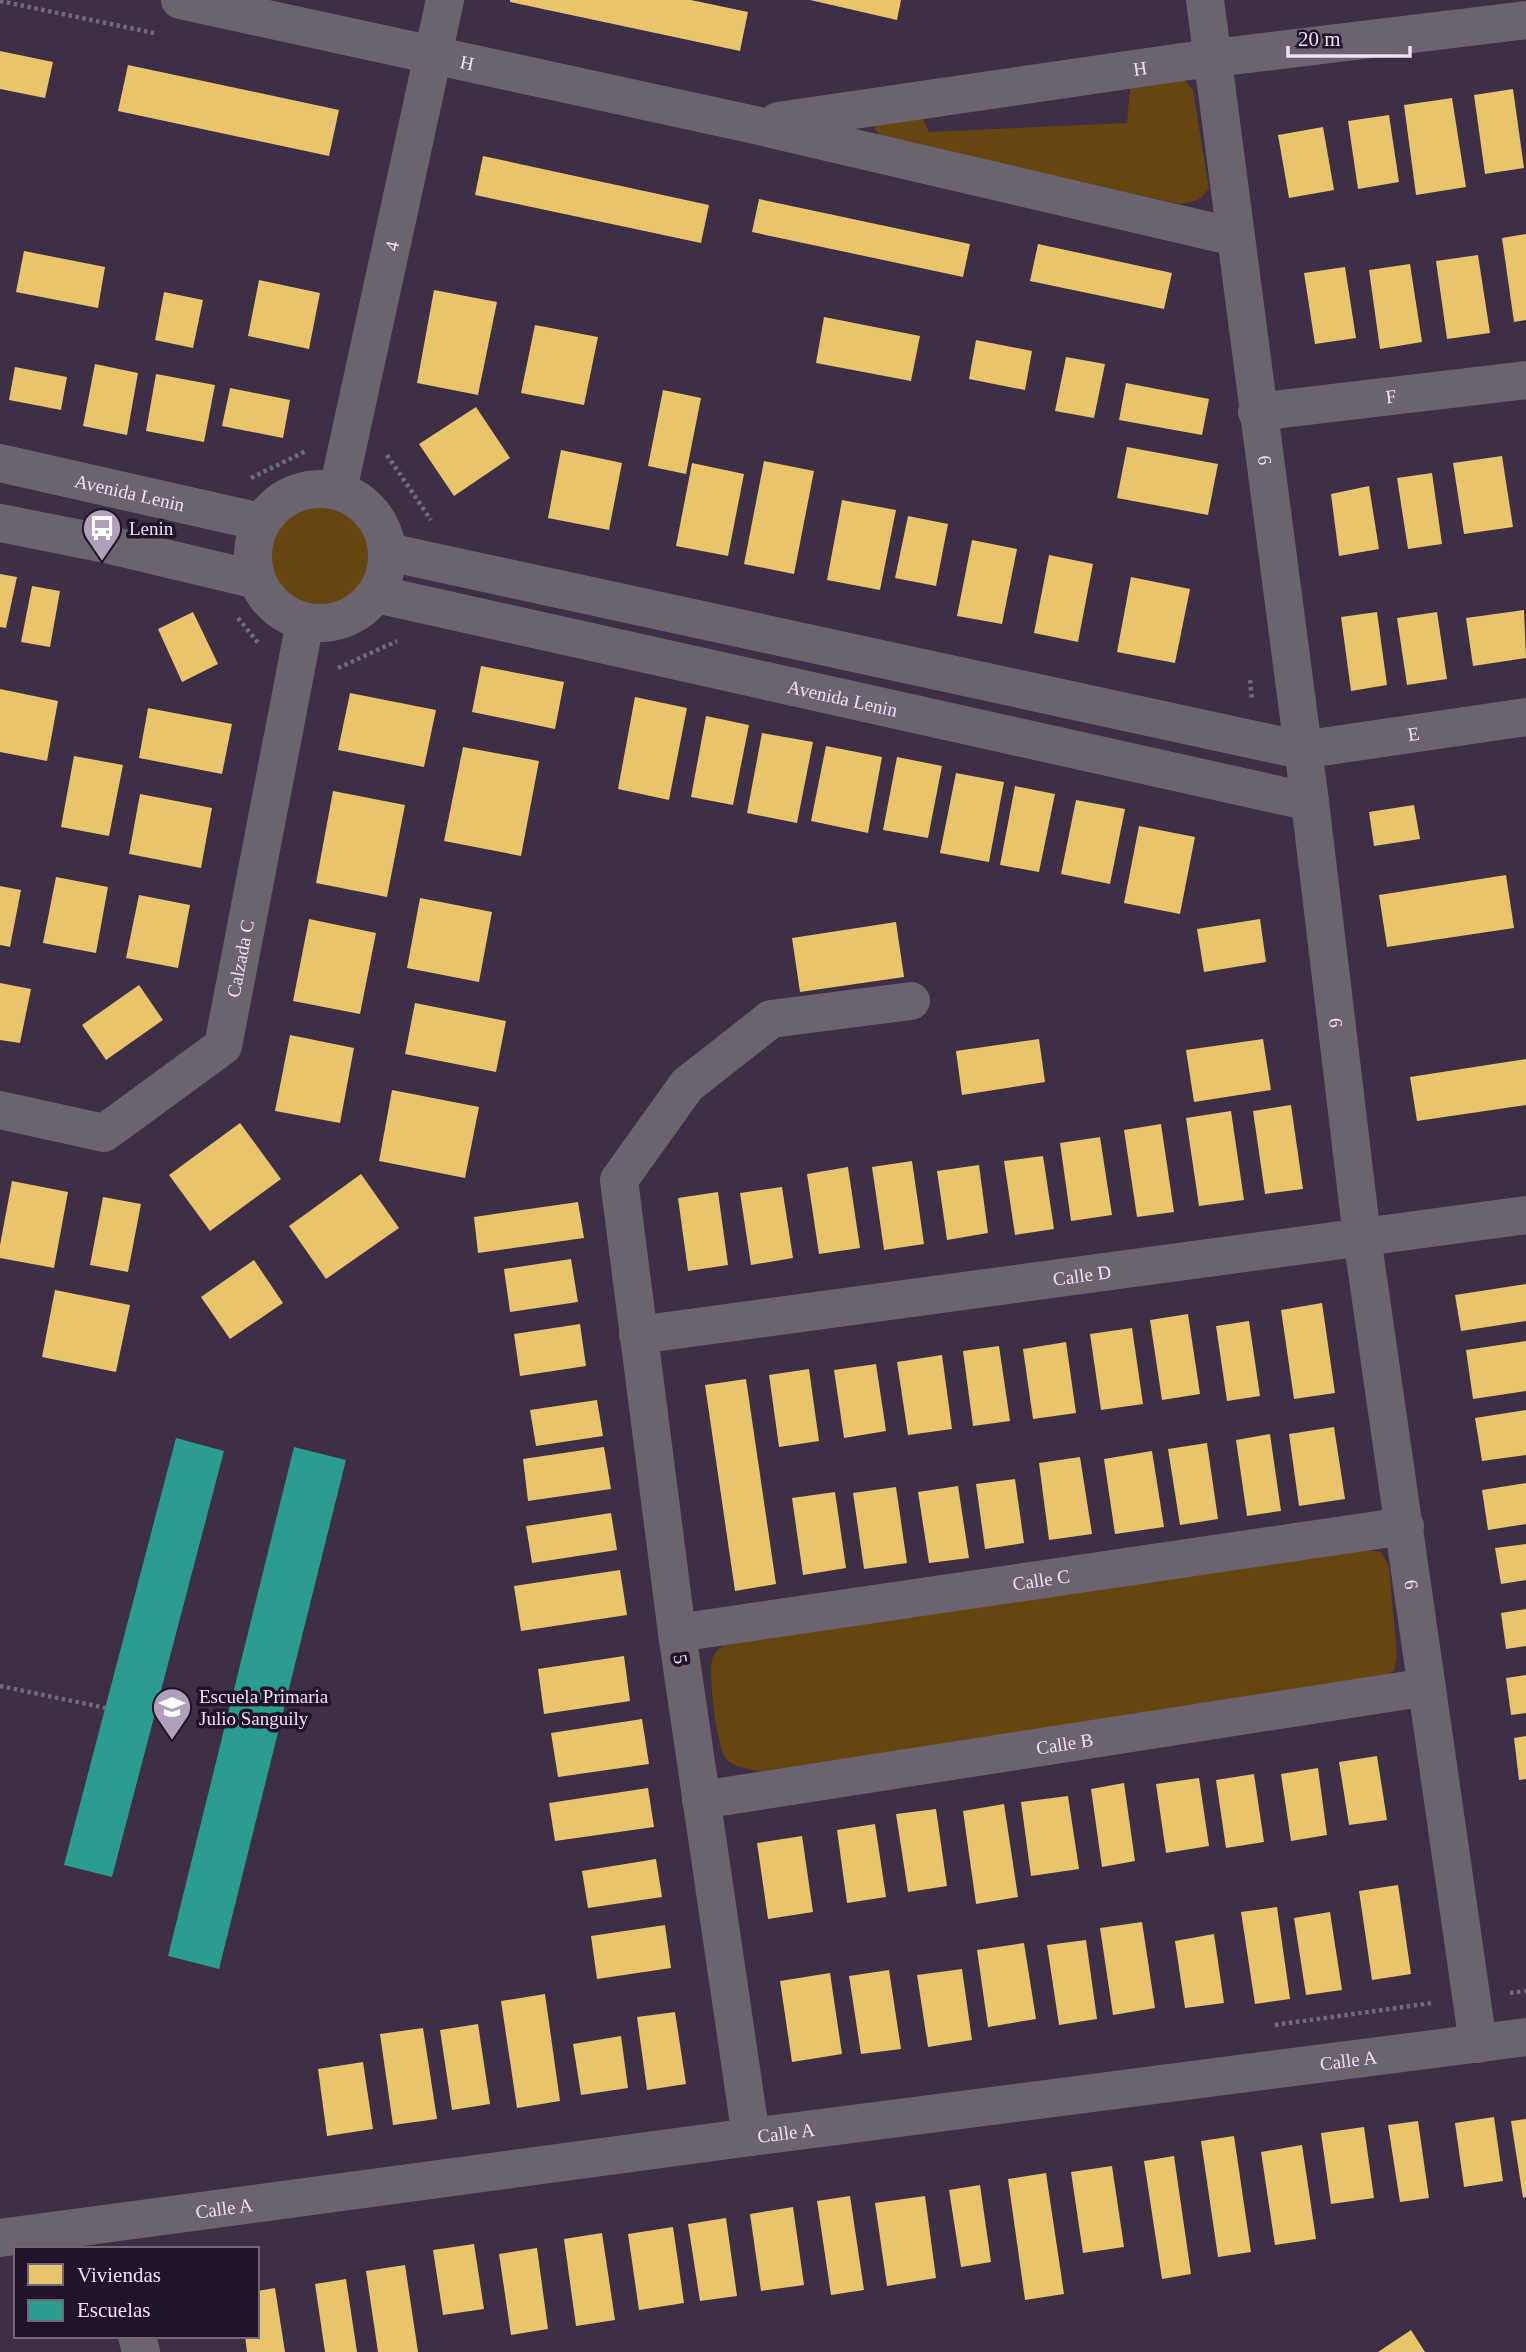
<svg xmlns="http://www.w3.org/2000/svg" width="1526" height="2352" font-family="Georgia,serif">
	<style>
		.green { fill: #674511 }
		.homes { fill: #e9c46a }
		.schools { fill: #2a9d8f }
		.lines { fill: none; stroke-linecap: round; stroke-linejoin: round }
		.path { stroke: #726a76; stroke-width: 4.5; stroke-dasharray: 3.5 3.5; stroke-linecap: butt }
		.minor { stroke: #6b646f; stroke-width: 38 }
		.labels { text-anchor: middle; stroke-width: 7; stroke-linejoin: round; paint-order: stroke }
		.street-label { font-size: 19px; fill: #f1defa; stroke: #211428 }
		.poi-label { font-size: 19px; fill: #f1defa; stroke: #211428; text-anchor: start }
	</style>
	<rect width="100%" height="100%" fill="#3e2e46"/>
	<path class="green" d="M1180 75 1193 90 1209 189 1198 200 1180 204 882 138 875 129 877 121 920 112 929 132 1127 123 1130 89Z
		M266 558a52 52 0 1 1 104 0a52 52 0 1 1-104 0Z
		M1365 1550 1381 1552 1389 1566 1397 1656 1394 1670 1385 1678 762 1771C750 1769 735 1768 726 1759 717 1748 707 1671 713 1657 717 1648 725 1645 733 1640Z"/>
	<path class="homes" d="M510 0H691L748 12 740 51 510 2Z
		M810 0H901L897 20Z
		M0 51 53 62 45 98 0 89Z
		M128 65 339 110 329 156 118 111Z
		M1513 89 1524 168 1485 174 1474 95Z
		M1452 98 1466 187 1416 195 1404 105Z
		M1389 115 1399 182 1358 189 1348 121Z
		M1323 127 1334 190 1289 198 1278 135Z
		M483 156 709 205 701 243 475 195Z
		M759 199 970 244 963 277 752 232Z
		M1526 234V320L1514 322 1502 238Z
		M1038 244 1172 273 1164 309 1030 281Z
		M24 251 105 267 98 308 16 292Z
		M1478 255 1490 333 1447 339 1436 261Z
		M1410 264 1422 342 1380 349 1369 270Z
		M1345 267 1356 338 1315 344 1304 273Z
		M259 280 320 293 309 349 248 336Z
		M434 290 497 302 478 395 417 383Z
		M164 292 203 300 193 348 155 340Z
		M824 317 920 336 911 381 816 363Z
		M535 325 598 337 584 405 521 393Z
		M976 340 1032 351 1025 390 969 379Z
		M1066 357 1105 364 1094 418 1055 411Z
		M95 364 138 373 127 435 83 426Z
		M15 367 67 377 61 410 9 400Z
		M156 374 215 385 204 442 146 431Z
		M1126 383 1209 399 1202 435 1119 420Z
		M230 388 290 400 283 438 222 426Z
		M663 390 701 398 686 474 648 466Z
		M476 407 510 458 454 496 419 444Z
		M1127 447 1218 464 1208 515 1117 498Z
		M561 450 622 463 609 530 548 518Z
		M1502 456 1513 527 1464 534 1453 463Z
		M764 461 814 471 794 574 744 564Z
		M692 463 744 474 728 556 676 546Z
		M1432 473 1442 544 1408 549 1397 478Z
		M1369 486 1379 549 1339 556 1331 494Z
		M842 500 896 510 880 590 827 580Z
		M908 516 948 524 936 586 895 578Z
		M972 540 1017 549 1002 624 957 616Z
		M1049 555 1093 564 1078 642 1034 633Z
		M0 574 17 577 6 628 0 627Z
		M1131 577 1190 589 1175 663 1117 652Z
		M32 586 60 591 50 647 21 642Z
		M1524 610 1526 658 1473 666 1466 618Z
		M193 612 218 664 182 682 158 629Z
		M1377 612 1387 685 1351 691 1341 617Z
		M1437 612 1447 679 1407 685 1397 618Z
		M481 666 564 682 555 729 472 712Z
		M0 689 58 701 47 761 0 752Z
		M350 693 436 710 424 767 338 750Z
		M635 697 687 708 669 800 618 789Z
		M148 708 232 724 222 774 139 758Z
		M706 716 749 725 733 805 691 797Z
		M762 733 813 742 797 823 747 813Z
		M826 746 882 757 868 833 811 821Z
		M463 747 539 761 521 856 444 841Z
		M74 756 123 765 109 836 61 827Z
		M897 757 942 766 928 838 883 830Z
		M956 773 1004 782 989 862 940 853Z
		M1015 786 1055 794 1039 872 1000 865Z
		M333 791 405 805 387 897 316 883Z
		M140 794 212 808 201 868 129 854Z
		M1076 800 1125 809 1110 884 1061 874Z
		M1414 805 1420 839 1374 846 1369 812Z
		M1139 826 1195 837 1180 914 1124 903Z
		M1506 875 1514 928 1387 947 1379 895Z
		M56 877 108 887 96 953 43 943Z
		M0 886 21 890 10 947 0 945Z
		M139 895 190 905 178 968 126 958Z
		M420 898 492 912 479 982 407 968Z
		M309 919 376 933 360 1014 293 1001Z
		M1260 919 1266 962 1204 972 1197 929Z
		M896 922 904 977 800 992 792 938Z
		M0 983 31 989 20 1043 0 1040Z
		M139 985 163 1020 106 1060 82 1025Z
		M415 1003 506 1021 496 1072 405 1054Z
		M290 1035 354 1048 340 1123 275 1111Z
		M1039 1039 1045 1082 962 1095 956 1051Z
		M1263 1039 1271 1090 1194 1102 1186 1050Z
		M1526 1059V1105L1417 1121 1410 1077Z
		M392 1090 479 1107 465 1178 379 1161Z
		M1291 1105 1303 1189 1265 1194 1253 1111Z
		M1231 1111 1244 1200 1199 1206 1186 1118Z
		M240 1123 281 1179 210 1231 169 1175Z
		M1161 1124 1174 1212 1137 1217 1124 1130Z
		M1100 1137 1112 1215 1071 1221 1060 1143Z
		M1043 1156 1054 1229 1015 1235 1004 1161Z
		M912 1161 924 1244 884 1250 872 1167Z
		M979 1165 988 1233 947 1240 937 1171Z
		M848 1167 860 1248 819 1254 807 1174Z
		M361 1174 399 1228 326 1279 289 1226Z
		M12 1181 68 1192 54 1268 0 1258V1245Z
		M782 1187 793 1258 751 1265 740 1193Z
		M718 1192 728 1265 688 1271 678 1198Z
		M103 1197 141 1204 128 1272 90 1265Z
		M578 1202 584 1238 478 1253 474 1217Z
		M571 1259 578 1302 510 1312 504 1269Z
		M254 1260 283 1303 230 1339 201 1297Z
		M1526 1284V1321L1461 1331 1455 1295Z
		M55 1290 130 1305 116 1372 42 1357Z
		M1322 1303 1335 1393 1294 1399 1281 1310Z
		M1188 1314 1200 1394 1162 1400 1150 1320Z
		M1249 1321 1260 1396 1227 1401 1216 1326Z
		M580 1324 586 1366 520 1376 514 1334Z
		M1132 1328 1143 1404 1101 1410 1090 1334Z
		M1526 1341V1391L1473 1399 1466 1350Z
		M1066 1342 1076 1413 1033 1419 1023 1349Z
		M999 1346 1010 1421 973 1426 963 1351Z
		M942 1355 952 1429 908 1435 897 1362Z
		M876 1364 886 1431 844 1438 834 1370Z
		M809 1369 819 1441 779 1447 769 1375Z
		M746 1379 776 1584 735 1591 705 1385Z
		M597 1400 603 1436 536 1446 530 1410Z
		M1526 1410V1455L1482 1461 1475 1418Z
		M1334 1427 1345 1499 1299 1506 1289 1434Z
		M1270 1434 1281 1511 1247 1516 1236 1440Z
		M1207 1443 1218 1519 1180 1525 1168 1449Z
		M604 1447 611 1489 528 1501 523 1459Z
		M1152 1451 1164 1527 1115 1534 1104 1459Z
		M1080 1457 1092 1534 1049 1540 1039 1463Z
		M1015 1479 1024 1543 985 1549 976 1484Z
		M1526 1483V1524L1488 1530 1482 1490Z
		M958 1486 969 1558 929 1563 918 1492Z
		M896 1487 907 1563 864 1569 853 1493Z
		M835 1492 846 1568 803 1575 792 1498Z
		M611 1513 617 1550 532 1563 526 1526Z
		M1526 1544V1580L1501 1584 1495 1548Z
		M620 1570 627 1615 521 1631 514 1586Z
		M1526 1609V1646L1506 1649 1501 1613Z
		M624 1656 630 1701 544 1714 538 1669Z
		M1526 1675V1713L1511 1715 1506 1678Z
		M642 1719 649 1764 558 1777 551 1733Z
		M1526 1736V1779L1519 1780 1514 1738Z
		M1377 1756 1387 1820 1349 1825 1339 1762Z
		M1318 1768 1327 1835 1291 1841 1281 1774Z
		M1254 1774 1264 1842 1226 1848 1216 1780Z
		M1199 1778 1209 1846 1166 1853 1156 1784Z
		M1124 1783 1135 1861 1102 1867 1091 1789Z
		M648 1788 654 1827 555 1841 549 1803Z
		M1068 1796 1079 1869 1031 1876 1021 1802Z
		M1004 1804 1018 1897 976 1904 963 1811Z
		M936 1809 947 1886 908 1892 896 1814Z
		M875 1824 886 1897 847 1903 837 1830Z
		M802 1836 813 1912 768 1919 757 1843Z
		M656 1859 662 1897 588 1908 582 1871Z
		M1398 1885 1411 1974 1372 1980 1359 1891Z
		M1277 1907 1290 1999 1255 2004 1241 1912Z
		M1330 1912 1342 1990 1306 1995 1294 1918Z
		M1142 1922 1155 2008 1113 2015 1100 1928Z
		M665 1925 671 1968 597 1979 591 1936Z
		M1214 1934 1224 2003 1185 2008 1175 1941Z
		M1086 1940 1097 2019 1059 2025 1047 1945Z
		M1024 1943 1036 2019 988 2027 977 1950Z
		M962 1969 972 2040 928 2047 917 1975Z
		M889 1970 901 2049 861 2054 849 1976Z
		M830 1973 842 2054 792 2062 780 1981Z
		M545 1994 560 2101 517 2108 501 2001Z
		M675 2012 686 2084 647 2090 637 2017Z
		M478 2024 490 2104 452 2110 440 2030Z
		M423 2028 437 2119 393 2125 380 2034Z
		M621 2036 628 2088 581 2095 573 2044Z
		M363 2062 373 2129 327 2136 318 2069Z
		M1494 2117 1503 2181 1464 2187 1455 2123Z
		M1526 2119V2197L1523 2198 1511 2121Z
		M1418 2121 1429 2198 1400 2202 1388 2125Z
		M1364 2127 1374 2198 1331 2204 1321 2133Z
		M1234 2136 1251 2252 1218 2257 1201 2141Z
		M1302 2145 1316 2239 1275 2245 1261 2152Z
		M1174 2156 1191 2274 1162 2279 1144 2161Z
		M1112 2166 1124 2247 1083 2253 1071 2172Z
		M1046 2173 1064 2294 1025 2300 1008 2179Z
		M980 2185 991 2262 961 2267 949 2190Z
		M850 2196 864 2290 831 2295 817 2201Z
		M925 2196 936 2278 887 2286 875 2203Z
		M793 2207 804 2285 761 2291 750 2214Z
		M726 2218 737 2296 700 2301 688 2224Z
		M673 2227 684 2303 639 2310 628 2234Z
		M602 2233 615 2320 576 2326 564 2239Z
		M474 2244 484 2309 443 2315 433 2250Z
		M537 2248 548 2329 511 2335 499 2254Z
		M405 2265 418 2352H378L366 2271Z
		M346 2279 357 2352H325L315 2284Z
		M275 2288 285 2352H247L245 2336H257V2291Z
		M1411 2330 1425 2352H1378Z"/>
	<path class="schools" d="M176 1438 224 1451 112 1877 64 1865Z
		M294 1447 346 1460 219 1969 168 1956Z"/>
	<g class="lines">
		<path class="path" d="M0 1 154 33
			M387 455 431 520
			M251 478 306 451
			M238 618 259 644
			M338 668 397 641
			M1250 680 1252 699
			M0 1686 106 1708
			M1510 1993 1526 1991
			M1275 2025 1432 2003"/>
		<g class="minor">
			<path id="s1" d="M180 0 755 125 1235 237"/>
			<path id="s2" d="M1205 0 1310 802 1362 1237 1478 2044"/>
			<path id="s3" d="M778 121 1182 62 1526 20"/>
			<path id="s4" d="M1257 412 1526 380"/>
			<path id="s5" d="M0 463 261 522"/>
			<circle cx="320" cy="556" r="67"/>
			<path id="s6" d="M338 490 445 0"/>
			<path d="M0 523 106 544 257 580"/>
			<path id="s7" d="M388 552 1301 750 1526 717"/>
			<path id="s8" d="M376 594 1310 802"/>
			<path id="s9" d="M0 1110 104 1133 223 1046 305 622"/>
			<path id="s10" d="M638 1335 1526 1215"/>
			<path id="s11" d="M677 1633 1405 1526"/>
			<path id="s12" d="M701 1800 1427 1687"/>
			<path d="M751 2137 677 1633 619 1180 687 1085 771 1019 911 1001"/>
			<path id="s13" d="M0 2238 751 2137 1526 2037"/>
			<path d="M137 2336 141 2352"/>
		</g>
	</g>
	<defs>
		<g id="bus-pin" transform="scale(2.0125)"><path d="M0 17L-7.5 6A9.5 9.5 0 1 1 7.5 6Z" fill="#b2a0bb" stroke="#211428"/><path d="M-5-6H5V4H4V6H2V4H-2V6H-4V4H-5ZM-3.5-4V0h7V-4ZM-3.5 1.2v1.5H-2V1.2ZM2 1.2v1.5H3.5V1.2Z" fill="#fff"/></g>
		<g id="school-pin" transform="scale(2.0125)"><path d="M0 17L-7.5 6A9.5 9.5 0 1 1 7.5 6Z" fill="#b2a0bb" stroke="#211428"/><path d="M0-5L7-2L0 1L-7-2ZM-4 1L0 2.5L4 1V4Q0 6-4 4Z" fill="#fff"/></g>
	</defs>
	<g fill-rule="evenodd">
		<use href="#bus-pin" x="102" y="528"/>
		<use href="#school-pin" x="172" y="1707"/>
	</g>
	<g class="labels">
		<g class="street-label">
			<text dy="7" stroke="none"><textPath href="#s1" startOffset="294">H</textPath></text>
			<text dy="7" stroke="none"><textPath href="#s3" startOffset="366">H</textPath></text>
			<text dy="7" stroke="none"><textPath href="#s6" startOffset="250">4</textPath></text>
			<text dy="7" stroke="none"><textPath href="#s4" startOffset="135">F</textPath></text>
			<text dy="7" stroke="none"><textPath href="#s2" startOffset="464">6</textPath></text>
			<text dy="7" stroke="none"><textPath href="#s5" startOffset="133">Avenida Lenin</textPath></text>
			<text dy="7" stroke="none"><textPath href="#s8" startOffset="478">Avenida Lenin</textPath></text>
			<text dy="7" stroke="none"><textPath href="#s7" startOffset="1048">E</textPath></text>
			<text dy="7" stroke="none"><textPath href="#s9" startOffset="343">Calzada C</textPath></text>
			<text dy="7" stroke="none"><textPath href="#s2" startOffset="1031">6</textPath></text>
			<text dy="7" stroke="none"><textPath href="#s10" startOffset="448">Calle D</textPath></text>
			<text dy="7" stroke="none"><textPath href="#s11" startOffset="368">Calle C</textPath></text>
			<text dy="7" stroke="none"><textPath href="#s2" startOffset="1598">6</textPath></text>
			<text transform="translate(681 1659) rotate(82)" y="7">5</text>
			<text dy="7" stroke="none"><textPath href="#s12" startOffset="368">Calle B</textPath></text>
			<text dy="7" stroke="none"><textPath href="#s13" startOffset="1360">Calle A</textPath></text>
			<text dy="7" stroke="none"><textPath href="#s13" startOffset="793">Calle A</textPath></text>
			<text dy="7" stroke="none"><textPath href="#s13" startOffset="226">Calle A</textPath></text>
		</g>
		<g class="poi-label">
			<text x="129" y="535">Lenin</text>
			<text x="199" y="1703">Escuela Primaria<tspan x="199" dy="22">Julio Sanguily</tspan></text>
		</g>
	</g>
	<rect x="14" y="2247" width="245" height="91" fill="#211428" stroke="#74657c" stroke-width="2"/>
	<rect x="28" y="2264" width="35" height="21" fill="#e9c46a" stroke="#74657c" stroke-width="2"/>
	<text x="77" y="2282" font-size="21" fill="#f1defa">Viviendas</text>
	<rect x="28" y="2300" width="35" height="21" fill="#2a9d8f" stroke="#74657c" stroke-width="2"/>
	<text x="77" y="2317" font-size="21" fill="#f1defa">Escuelas</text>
	<path d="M1288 46v10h122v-10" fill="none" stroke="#f1defa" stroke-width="3.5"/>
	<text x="1298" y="46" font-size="21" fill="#f1defa" stroke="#211428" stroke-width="5" paint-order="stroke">20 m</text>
</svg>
